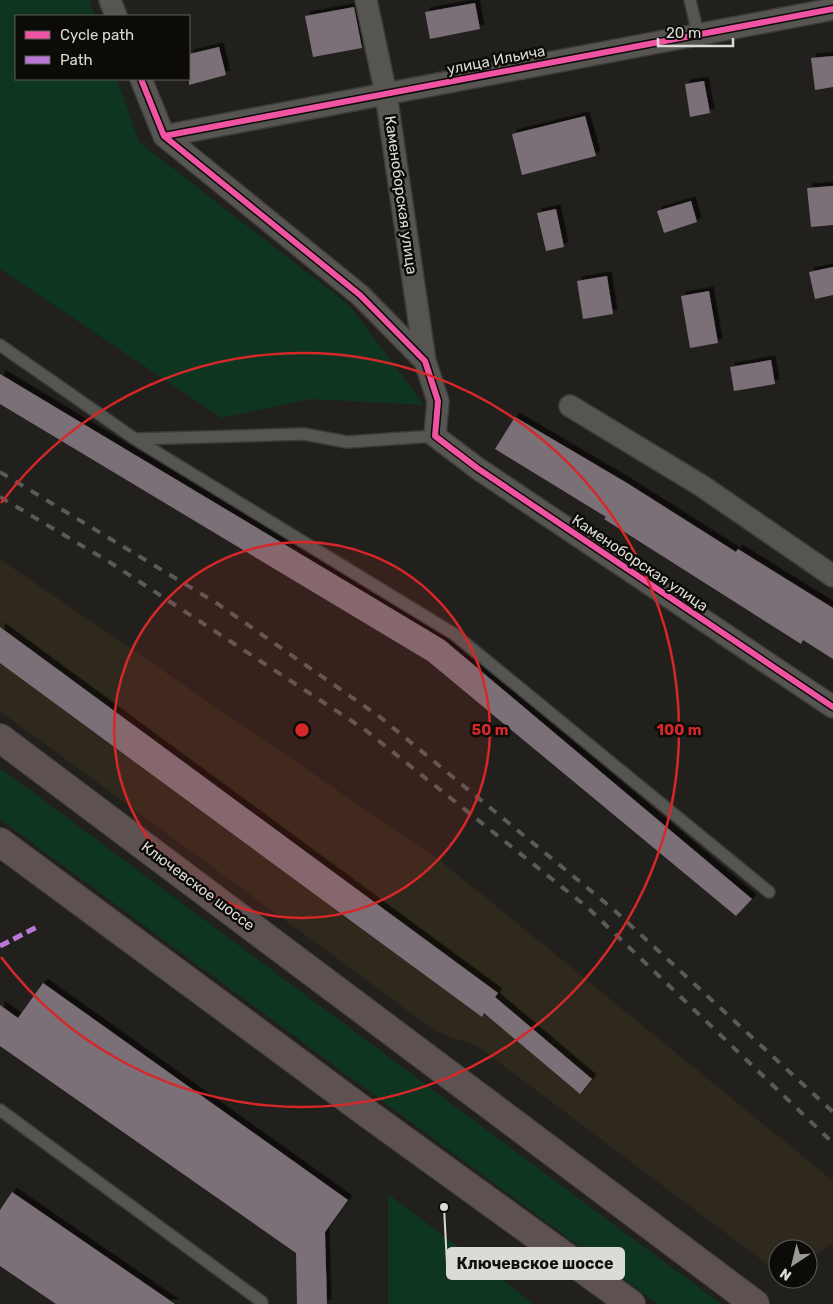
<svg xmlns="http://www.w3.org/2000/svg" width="833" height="1304" font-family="Rubik,sans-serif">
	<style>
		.built { fill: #2e291c }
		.green { fill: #0e3520 }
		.building { fill: #7b6f78; filter: url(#shadow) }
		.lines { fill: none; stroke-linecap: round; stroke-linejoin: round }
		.service-casing { stroke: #3d3c38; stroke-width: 14 }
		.minor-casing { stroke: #3d3c38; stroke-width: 24 }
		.primary-casing { stroke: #3d3c38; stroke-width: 30 }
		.service { stroke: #575552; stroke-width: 11 }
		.minor { stroke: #575552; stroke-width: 21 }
		.primary { stroke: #5d5251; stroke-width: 28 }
		.rail { stroke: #5b5a57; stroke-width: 4; stroke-dasharray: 9 9; stroke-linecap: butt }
		.quiet { stroke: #ba77d6; stroke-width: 5; stroke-dasharray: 10 5; stroke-linecap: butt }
		.cycleway-casing { stroke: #0c0b08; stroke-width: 9 }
		.cycleway { stroke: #f153a3; stroke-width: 6 }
		.ring { fill: none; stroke: #d62828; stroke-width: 2.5 }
		.labels { text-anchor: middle; stroke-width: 5; stroke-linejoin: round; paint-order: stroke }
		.street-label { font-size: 15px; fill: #dcdad4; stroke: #0c0b08 }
		.centre { fill: #d62828; stroke: #0c0b08; stroke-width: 2.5 }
		.ring-label { font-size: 15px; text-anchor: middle; font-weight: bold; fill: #d62828; stroke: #0c0b08; stroke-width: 5; stroke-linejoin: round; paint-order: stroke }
		.leader { fill: none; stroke: #dcdad4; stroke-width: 2 }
		.callout-dot { fill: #dcdad4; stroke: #0c0b08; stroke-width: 2 }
		.callout { fill: #dcdad4; stroke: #dcdad4; stroke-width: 2 }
		.callout-label { font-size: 16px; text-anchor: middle; font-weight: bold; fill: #111 }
	</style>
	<defs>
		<filter id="shadow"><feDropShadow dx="4.5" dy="-4.5" stdDeviation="0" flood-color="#0009"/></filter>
	</defs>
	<rect width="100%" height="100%" fill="#22201c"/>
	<path class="built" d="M0 559 442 862 833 1181V1243L808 1259V1249H778V1272L477 1046 437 1032 0 711Z"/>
	<path class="green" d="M0 0H89L95 16H16V79H117L139 142 349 305 424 405 310 399 222 418 0 269Z
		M0 768 721 1304H658L0 819Z
		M388 1194 534 1304H388Z"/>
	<path class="building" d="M475 3 480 29 430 39 425 12Z
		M354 7 362 48 313 57 305 16Z
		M219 47 226 75 189 85V54Z
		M833 56V87L815 90 811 58Z
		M704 81 710 113 690 117 685 84Z
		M585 116 596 156 522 175 512 134Z
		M833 186V225L811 227 807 188Z
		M691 201 697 222 664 233 657 211Z
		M556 209 564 247 546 251 537 213Z
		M833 267V295L815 299 809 272Z
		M607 276 613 314 583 319 577 281Z
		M709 291 718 343 690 348 681 296Z
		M771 360 775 384 734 391 730 367Z
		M0 374 444 640 752 899 736 916 428 661 0 404Z
		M515 417 627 483 736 552 738 549 833 608V659L803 640 801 644 604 519 606 517 495 449Z
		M0 627 498 993 495 997 592 1079 580 1094 484 1013 482 1017 0 663Z
		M43 983 348 1200 325 1232 327 1304H297L296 1253 0 1046V1005L18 1018Z
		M12 1192 175 1304H56L0 1266V1210Z"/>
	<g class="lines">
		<g class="service-casing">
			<path id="service" d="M690 0 698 34
				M0 345 135 439 454 634 769 892
				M135 439 304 434 347 442 435 436
				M0 1110 262 1302"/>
		</g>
		<g class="minor-casing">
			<path id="minor" d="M110 0 116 16
				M366 0 386 94 425 361
				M141 79 164 136 360 295 425 361 438 401 435 436 477 468 833 707
				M164 136 833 9
				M570 406 702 486 833 576"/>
		</g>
		<g class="primary-casing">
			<path id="primary" d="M0 738 755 1304
				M0 842 364 1111 631 1304"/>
		</g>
		<use href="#service" class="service"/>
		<use href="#minor" class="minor"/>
		<use href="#primary" class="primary"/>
		<path class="rail" d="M0 472 218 604 380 717 613 909 833 1112
			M0 497 111 563 364 729 587 907 833 1143"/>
		<path class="quiet" d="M0 946 39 926"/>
		<g class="cycleway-casing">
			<path id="cycleway" d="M141 79 164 136 360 295 425 361 438 401 435 436 477 468 833 707
				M164 136 833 9"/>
		</g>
		<use href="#cycleway" class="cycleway"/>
	</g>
	<circle cx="302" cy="730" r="188" fill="#d62828" fill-opacity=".12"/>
	<g class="ring">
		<circle cx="302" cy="730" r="188"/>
		<path d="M1 503A377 377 0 1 1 1 957"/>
	</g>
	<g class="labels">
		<g class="street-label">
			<text transform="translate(496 60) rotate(-11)" y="5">улица Ильича</text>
			<text transform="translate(401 195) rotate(82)" y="5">Каменоборская улица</text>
			<text transform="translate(640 563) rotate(34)" y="5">Каменоборская улица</text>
			<text transform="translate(198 886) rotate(37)" y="5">Ключевское шоссе</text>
		</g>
	</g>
	<circle cx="302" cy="730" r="8" class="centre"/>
	<g class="ring-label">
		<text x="490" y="735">50 m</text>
		<text x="679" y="735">100 m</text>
	</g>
	<path class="leader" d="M444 1207L447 1264"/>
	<circle class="callout-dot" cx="444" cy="1207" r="5"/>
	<rect class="callout" x="447" y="1248" width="177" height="31" rx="5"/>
	<g class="callout-label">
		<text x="535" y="1269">Ключевское шоссе</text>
	</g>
	<rect x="15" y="15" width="175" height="65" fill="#0c0b08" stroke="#5f5e5a"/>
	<rect x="25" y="31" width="25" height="8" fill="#f153a3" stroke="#5f5e5a"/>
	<text x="60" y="40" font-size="15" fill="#dcdad4">Cycle path</text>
	<rect x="25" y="56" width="25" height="8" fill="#ba77d6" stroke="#5f5e5a"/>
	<text x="60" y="65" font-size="15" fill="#dcdad4">Path</text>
	<g transform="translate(793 1264) rotate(215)"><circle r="24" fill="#0c0b08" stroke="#5f5e5a"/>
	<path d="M0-4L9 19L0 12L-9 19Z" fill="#9b9994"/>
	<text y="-8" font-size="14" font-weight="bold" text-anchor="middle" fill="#dcdad4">N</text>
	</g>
	<path d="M658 38v8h75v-8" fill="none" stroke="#dcdad4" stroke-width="2.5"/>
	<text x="666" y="38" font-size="15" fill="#dcdad4" stroke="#0c0b08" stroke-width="4" paint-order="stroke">20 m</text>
</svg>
